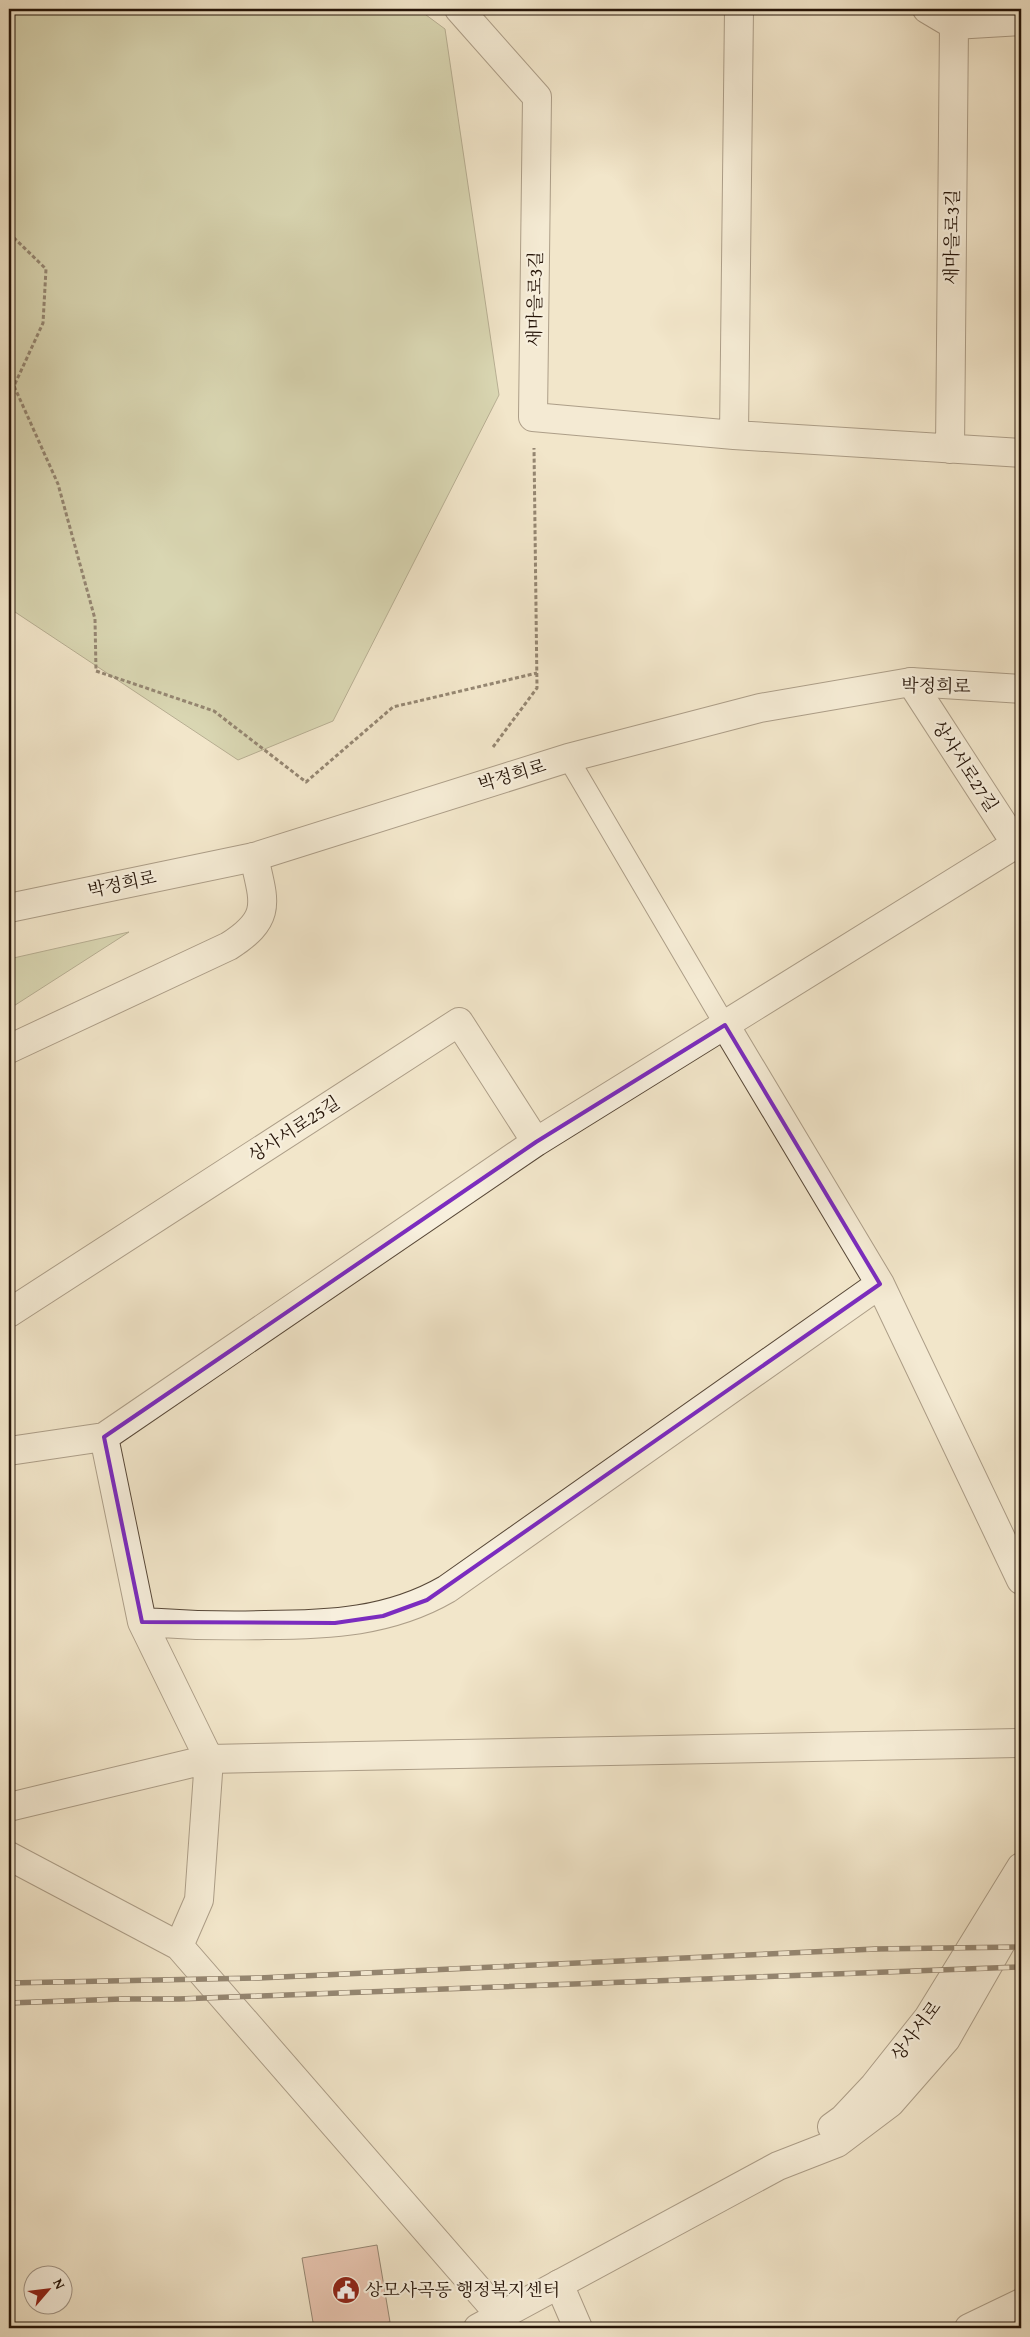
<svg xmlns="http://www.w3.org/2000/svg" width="1030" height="2337" font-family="'Gentium Book Plus','Noto Serif KR',serif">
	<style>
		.green { fill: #bbc496; stroke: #706c4f }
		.building { fill: #db9e90; stroke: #251408 }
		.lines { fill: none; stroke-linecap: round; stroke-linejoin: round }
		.service-casing { stroke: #584838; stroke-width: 22 }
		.minor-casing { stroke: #584838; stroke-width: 30 }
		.tertiary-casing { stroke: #584838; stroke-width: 30 }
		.path { stroke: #251408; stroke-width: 3; stroke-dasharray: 4 2.5; stroke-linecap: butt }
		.service { stroke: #f7efdd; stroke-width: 20 }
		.minor { stroke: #f7efdd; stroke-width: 28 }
		.tertiary { stroke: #f7efdd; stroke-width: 28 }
		.rail-casing { stroke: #251408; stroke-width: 5.5 }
		.rail { stroke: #f7efdd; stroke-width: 4; stroke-dasharray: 11; stroke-linecap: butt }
		.marked { fill: none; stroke: #7b2cbf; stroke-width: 4; stroke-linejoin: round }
		.labels { text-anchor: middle; stroke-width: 4.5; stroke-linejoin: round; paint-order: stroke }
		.street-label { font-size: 18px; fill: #251408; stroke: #f7efdd }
		.poi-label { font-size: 18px; fill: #251408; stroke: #f7efdd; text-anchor: start }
	</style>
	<rect width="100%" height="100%" fill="#f2e6ca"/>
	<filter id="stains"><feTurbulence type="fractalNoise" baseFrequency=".004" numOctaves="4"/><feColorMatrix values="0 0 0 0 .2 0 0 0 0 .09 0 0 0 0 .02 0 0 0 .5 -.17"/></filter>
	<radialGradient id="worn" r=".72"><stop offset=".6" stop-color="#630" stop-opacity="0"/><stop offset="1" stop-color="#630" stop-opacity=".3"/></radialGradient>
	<path class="green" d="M9 9H418L445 29 499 395 333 721 238 760 9 608Z
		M129 932 9 1009V959Z"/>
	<path class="building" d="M377 2245 390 2322 353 2328H314L302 2258Z"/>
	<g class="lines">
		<g class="service-casing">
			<path id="service" d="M568 758 725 1025"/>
		</g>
		<g class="minor-casing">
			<path id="minor" d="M459 9 537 97 533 417 734 435 1021 453
				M927 9 954 25 1021 21
				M734 435 739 9
				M950 449 954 25
				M911 682 1016 844 1021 848
				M725 1025 880 1284 1021 1580
				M9 1049 229 946C273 918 264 902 254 857
				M9 1313 459 1022 536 1142
				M104 1437 142 1622C183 1625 224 1626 265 1625 329 1625 390 1622 447 1589L880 1284
				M9 1451 104 1437 536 1142 1016 844
				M142 1622 209 1759 199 1900 179 1946
				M9 1807 209 1759 1021 1743
				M9 1856 179 1946 501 2316
				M559 2284 578 2328
				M969 2328 1021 2303"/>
		</g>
		<g class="tertiary-casing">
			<path id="tertiary" d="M9 908 254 857 568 758 760 708 911 682 1021 689
				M832 2127 843 2119 874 2086 928 2018 1021 1867
				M478 2328 778 2166 837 2143 890 2103 946 2039 1006 1934 1021 1903"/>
		</g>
		<path class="path" d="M9 233 46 269 43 323 14 386 58 484 95 619 96 671 214 711 306 782 393 707 537 673
			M493 747 537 688 534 448"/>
		<use href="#service" class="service"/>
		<use href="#minor" class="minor"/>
		<use href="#tertiary" class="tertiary"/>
		<g class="rail-casing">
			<path id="rail" d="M9 1983 259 1978 875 1949 1021 1947
				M9 2003 122 1999H179L1021 1967"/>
		</g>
		<use href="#rail" class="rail"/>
	</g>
	<path d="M0 0H1030V2337H0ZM725 1025 880 1284 427 1600 383 1616 335 1623 142 1622 104 1437 536 1142Z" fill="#f2e6ca" fill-opacity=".55" fill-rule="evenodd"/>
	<path class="marked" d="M725 1025 880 1284 427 1600 383 1616 335 1623 142 1622 104 1437 536 1142Z"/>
	<defs>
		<g id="civic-disc" transform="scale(1.4375)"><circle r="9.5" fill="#8f2418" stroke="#f7efdd"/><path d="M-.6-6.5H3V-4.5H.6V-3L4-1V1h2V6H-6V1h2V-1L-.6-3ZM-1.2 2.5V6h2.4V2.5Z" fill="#fff"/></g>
	</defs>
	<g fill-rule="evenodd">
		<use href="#civic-disc" x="346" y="2290"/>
	</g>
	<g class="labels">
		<g class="street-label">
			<text transform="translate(952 237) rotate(-89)" y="6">새마을로3길</text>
			<text transform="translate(535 299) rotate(-89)" y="6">새마을로3길</text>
			<text transform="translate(936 686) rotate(1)" y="6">박정희로</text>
			<text transform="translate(965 766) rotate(57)" y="6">상사서로27길</text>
			<text transform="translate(512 775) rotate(-17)" y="6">박정희로</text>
			<text transform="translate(122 884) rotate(-12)" y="6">박정희로</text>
			<text transform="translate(294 1129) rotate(-33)" y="6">상사서로25길</text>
			<text transform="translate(916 2031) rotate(-53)" y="6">상사서로</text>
		</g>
		<g class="poi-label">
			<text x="365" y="2296">상모사곡동 행정복지센터</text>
		</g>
	</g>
	<rect width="1030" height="2337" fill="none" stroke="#f2e6ca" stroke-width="30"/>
	<rect x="10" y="10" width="1010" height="2317" fill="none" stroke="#251408" stroke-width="2.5"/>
	<rect x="15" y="15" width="1000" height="2307" fill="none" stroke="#251408"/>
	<g transform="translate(48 2290) rotate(62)"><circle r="24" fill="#f7efdd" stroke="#a39788"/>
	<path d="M0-4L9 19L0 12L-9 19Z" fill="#8f2418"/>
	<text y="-8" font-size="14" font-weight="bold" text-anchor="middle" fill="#251408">N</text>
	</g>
	<rect width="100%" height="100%" filter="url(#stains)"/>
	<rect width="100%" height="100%" fill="url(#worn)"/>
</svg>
